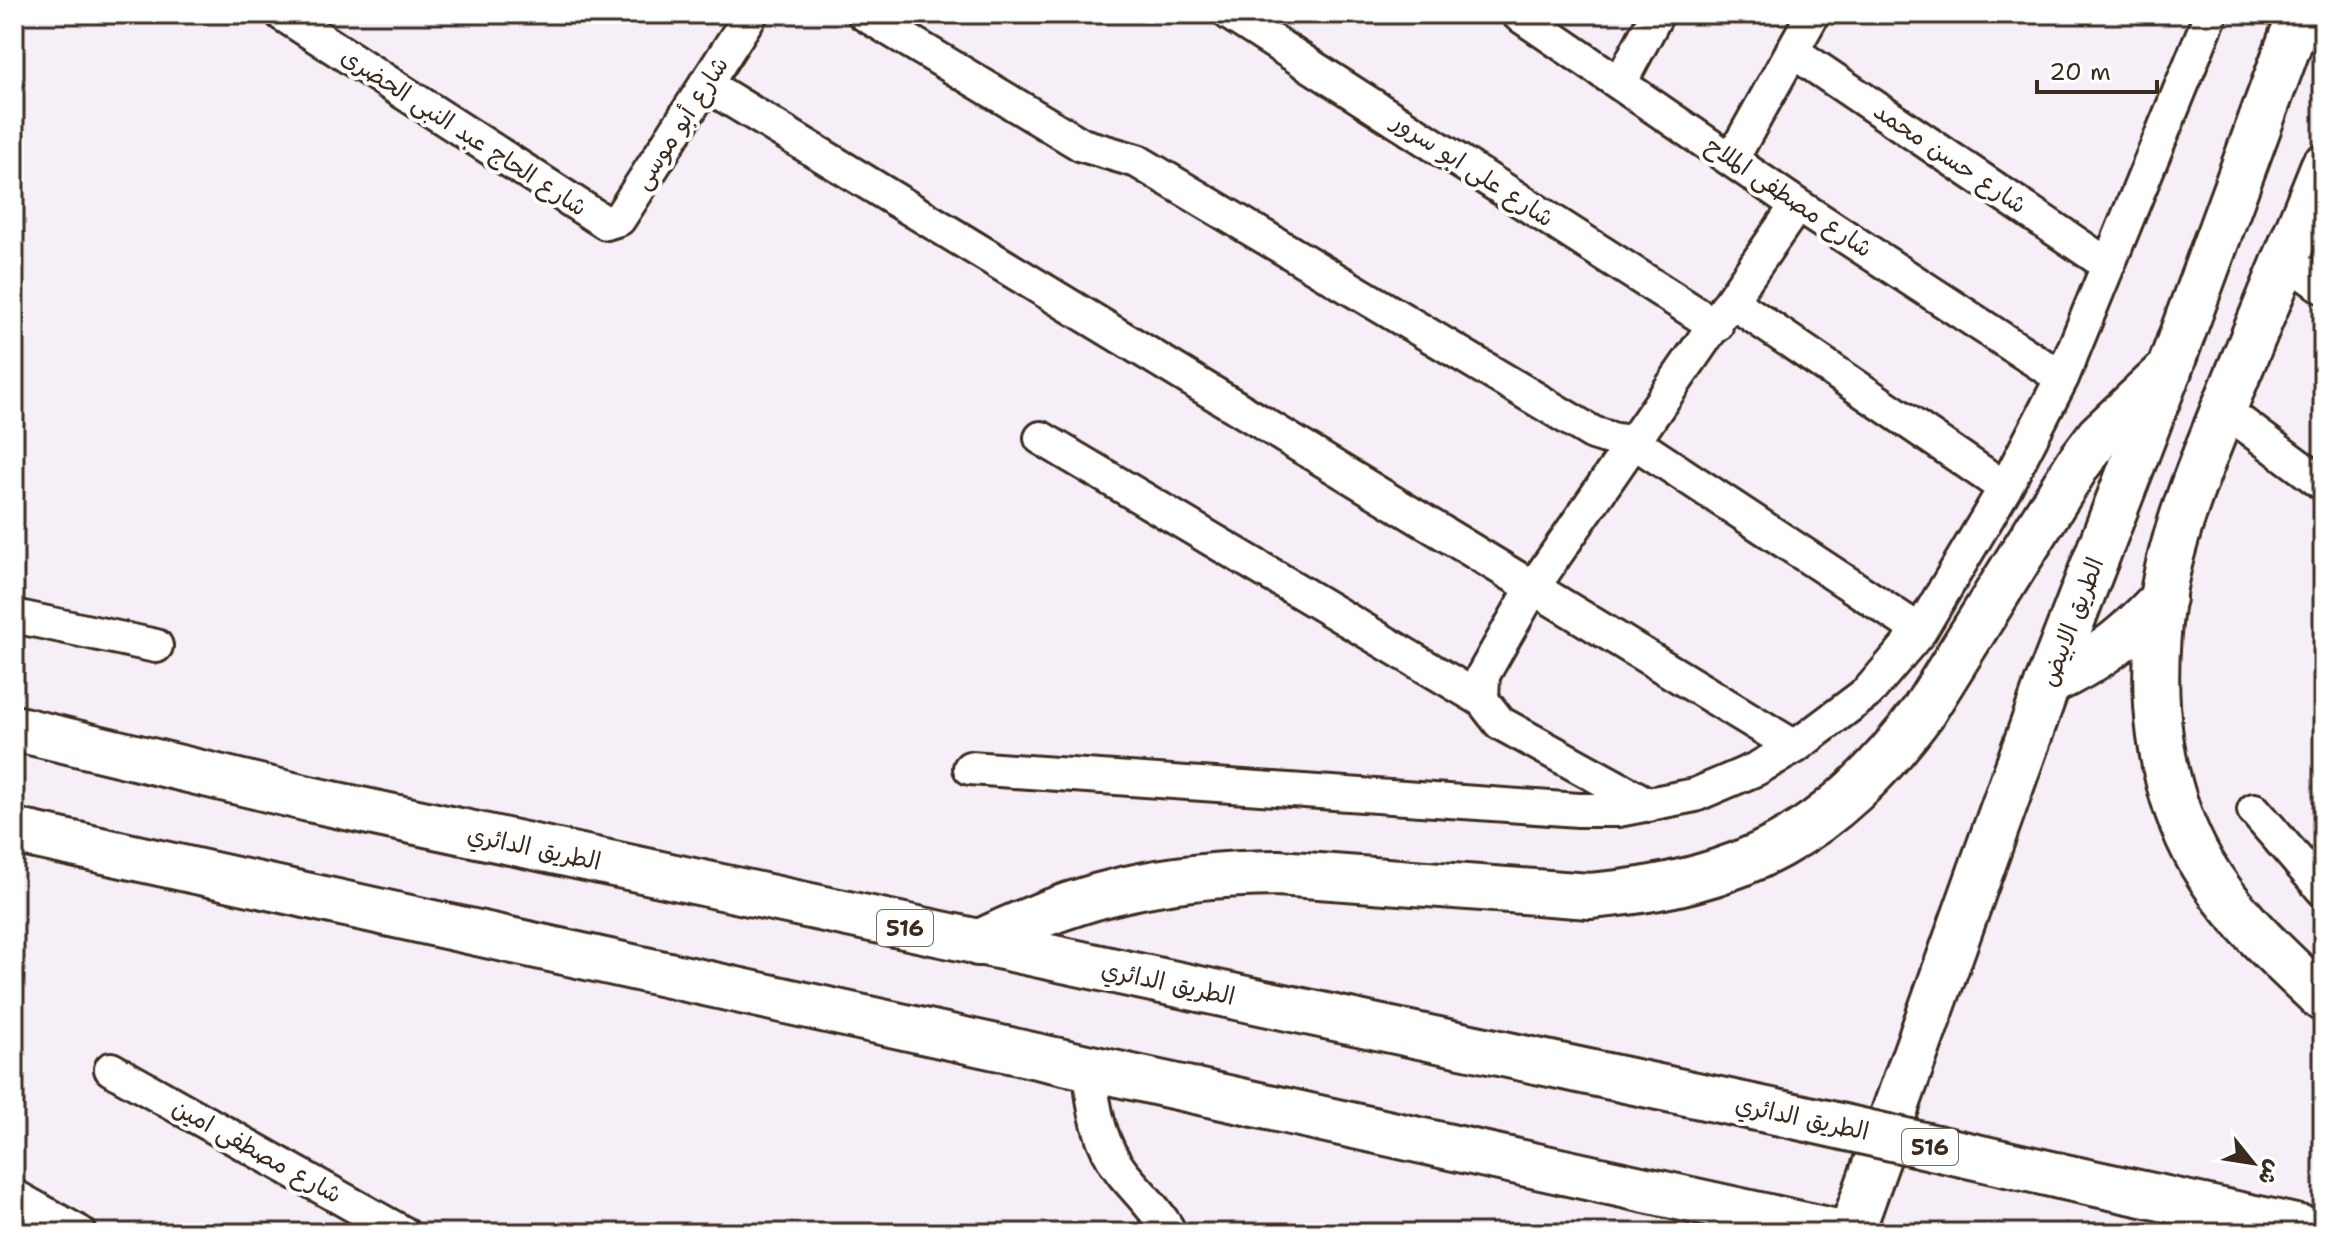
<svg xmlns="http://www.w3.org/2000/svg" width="2337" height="1247" font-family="'Shantell Sans','Playpen Sans Arabic',sans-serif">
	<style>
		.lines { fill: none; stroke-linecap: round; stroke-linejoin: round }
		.street-casing { stroke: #3b2a1e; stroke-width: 38 }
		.secondary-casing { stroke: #3b2a1e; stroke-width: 50 }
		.primary-casing { stroke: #3b2a1e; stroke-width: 50 }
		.highway-casing { stroke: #3b2a1e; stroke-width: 50 }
		.street { stroke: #fff; stroke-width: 32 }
		.secondary { stroke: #fff; stroke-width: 44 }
		.primary { stroke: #fff; stroke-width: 44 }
		.highway { stroke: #fff; stroke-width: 44 }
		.highway-bridge-casing { stroke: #3b2a1e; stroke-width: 50; stroke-linecap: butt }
		.highway-bridge { stroke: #fff; stroke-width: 44 }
		.labels { text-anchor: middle; stroke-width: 8; stroke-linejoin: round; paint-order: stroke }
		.shield { fill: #fff; stroke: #766a62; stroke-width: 2 }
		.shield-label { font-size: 22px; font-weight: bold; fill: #3b2a1e }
		.street-label { font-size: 24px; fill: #3b2a1e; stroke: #fff }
	</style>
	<rect width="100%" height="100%" fill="#f6eff8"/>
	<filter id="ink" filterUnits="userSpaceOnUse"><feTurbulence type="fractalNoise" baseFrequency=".0125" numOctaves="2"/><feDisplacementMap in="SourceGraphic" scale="16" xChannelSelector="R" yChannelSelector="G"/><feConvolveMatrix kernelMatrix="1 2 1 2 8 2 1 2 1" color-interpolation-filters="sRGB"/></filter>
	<g filter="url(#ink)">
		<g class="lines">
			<g class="street-casing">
				<path id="street" d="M282 14 606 223 619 219 751 14
					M864 14 1082 145 1137 161 1593 433 1615 440 1634 442 1920 631
					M1230 14 1716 326
					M1518 14 1797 205 2062 378
					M1792 51 2108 265
					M1620 83 1657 14
					M705 84 1795 747
					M1732 159 1813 14
					M2285 260 2323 287
					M1731 301 2005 488
					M2224 410 2323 484
					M1041 438 1482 700
					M14 616 156 646
					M970 768 1579 810H1618L1695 795 1756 769 1795 747 1868 692 1920 631 2005 488 2062 378 2211 14
					M1649 805 1500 723 1482 700 1483 675 1532 589 1797 205
					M2254 810 2323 890
					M1090 1068C1092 1105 1099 1144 1123 1174 1139 1193 1158 1211 1170 1233
					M111 1069 403 1233
					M14 1196 80 1233"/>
			</g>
			<g class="secondary-casing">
				<path id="secondary" d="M1851 1233 2048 683"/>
			</g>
			<g class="primary-casing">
				<path id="primary" d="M2323 167C2296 235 2268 302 2240 369 2211 441 2174 522 2162 599 2149 689 2156 784 2202 864 2232 916 2280 958 2323 999
					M2048 683 2169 370 2300 14
					M2048 683C2098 660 2125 639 2163 598"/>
			</g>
			<g class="highway-casing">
				<path id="highway" d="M14 728 309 799 1799 1117
					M14 831 1841 1233
					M978 943C1080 893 1164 874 1278 873L1590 896C1741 884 1833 834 1923 712L2078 464 2099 436 2169 370
					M2060 1176 2323 1233"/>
			</g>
			<use href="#street" class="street"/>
			<use href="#secondary" class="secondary"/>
			<use href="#primary" class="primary"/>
			<use href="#highway" class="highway"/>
			<g class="highway-bridge-casing">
				<path id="highway-bridge" d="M1799 1117 2060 1176"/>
			</g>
			<use href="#highway-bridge" class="highway-bridge"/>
		</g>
	</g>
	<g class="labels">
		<g class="shield">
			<rect x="877" y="910" width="56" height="36" rx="6"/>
			<rect x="1902" y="1129" width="56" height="36" rx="6"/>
		</g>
		<g class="shield-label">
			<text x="905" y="936">516</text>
			<text x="1930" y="1155">516</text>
		</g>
		<g class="street-label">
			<text transform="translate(681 123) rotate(-57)" y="8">شارع أبو موسى</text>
			<text transform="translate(464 132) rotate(33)" y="8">شارع الحاج عبد النبى الحضرى</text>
			<text transform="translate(1950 158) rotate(34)" y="8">شارع حسن محمد</text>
			<text transform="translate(1473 170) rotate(33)" y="8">شارع على ابو سرور</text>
			<text transform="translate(1789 197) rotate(34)" y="8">شارع مصطفى الملاح</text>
			<text transform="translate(2072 622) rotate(-69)" y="8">الطريق الابيض</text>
			<text transform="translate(534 848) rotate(12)" y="8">الطريق الدائري</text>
			<text transform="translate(1168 983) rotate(12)" y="8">الطريق الدائري</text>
			<text transform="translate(1802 1118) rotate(12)" y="8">الطريق الدائري</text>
			<text transform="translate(257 1151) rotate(29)" y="8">شارع مصطفى امين</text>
		</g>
	</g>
	<rect width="2337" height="1247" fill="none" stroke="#fff" stroke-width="48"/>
	<rect x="24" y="24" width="2289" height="1199" fill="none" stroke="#3b2a1e" stroke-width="3" filter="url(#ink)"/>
	<g transform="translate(2253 1163) rotate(120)" stroke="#ffffff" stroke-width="6" paint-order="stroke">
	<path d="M0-6L14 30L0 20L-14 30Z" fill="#3b2a1e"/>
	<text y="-12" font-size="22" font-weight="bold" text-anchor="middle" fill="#3b2a1e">ش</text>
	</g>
	<path d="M2037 80v12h120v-12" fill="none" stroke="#3b2a1e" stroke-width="4"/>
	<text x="2049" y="80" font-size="24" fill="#3b2a1e" stroke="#ffffff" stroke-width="6" paint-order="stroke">20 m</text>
</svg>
